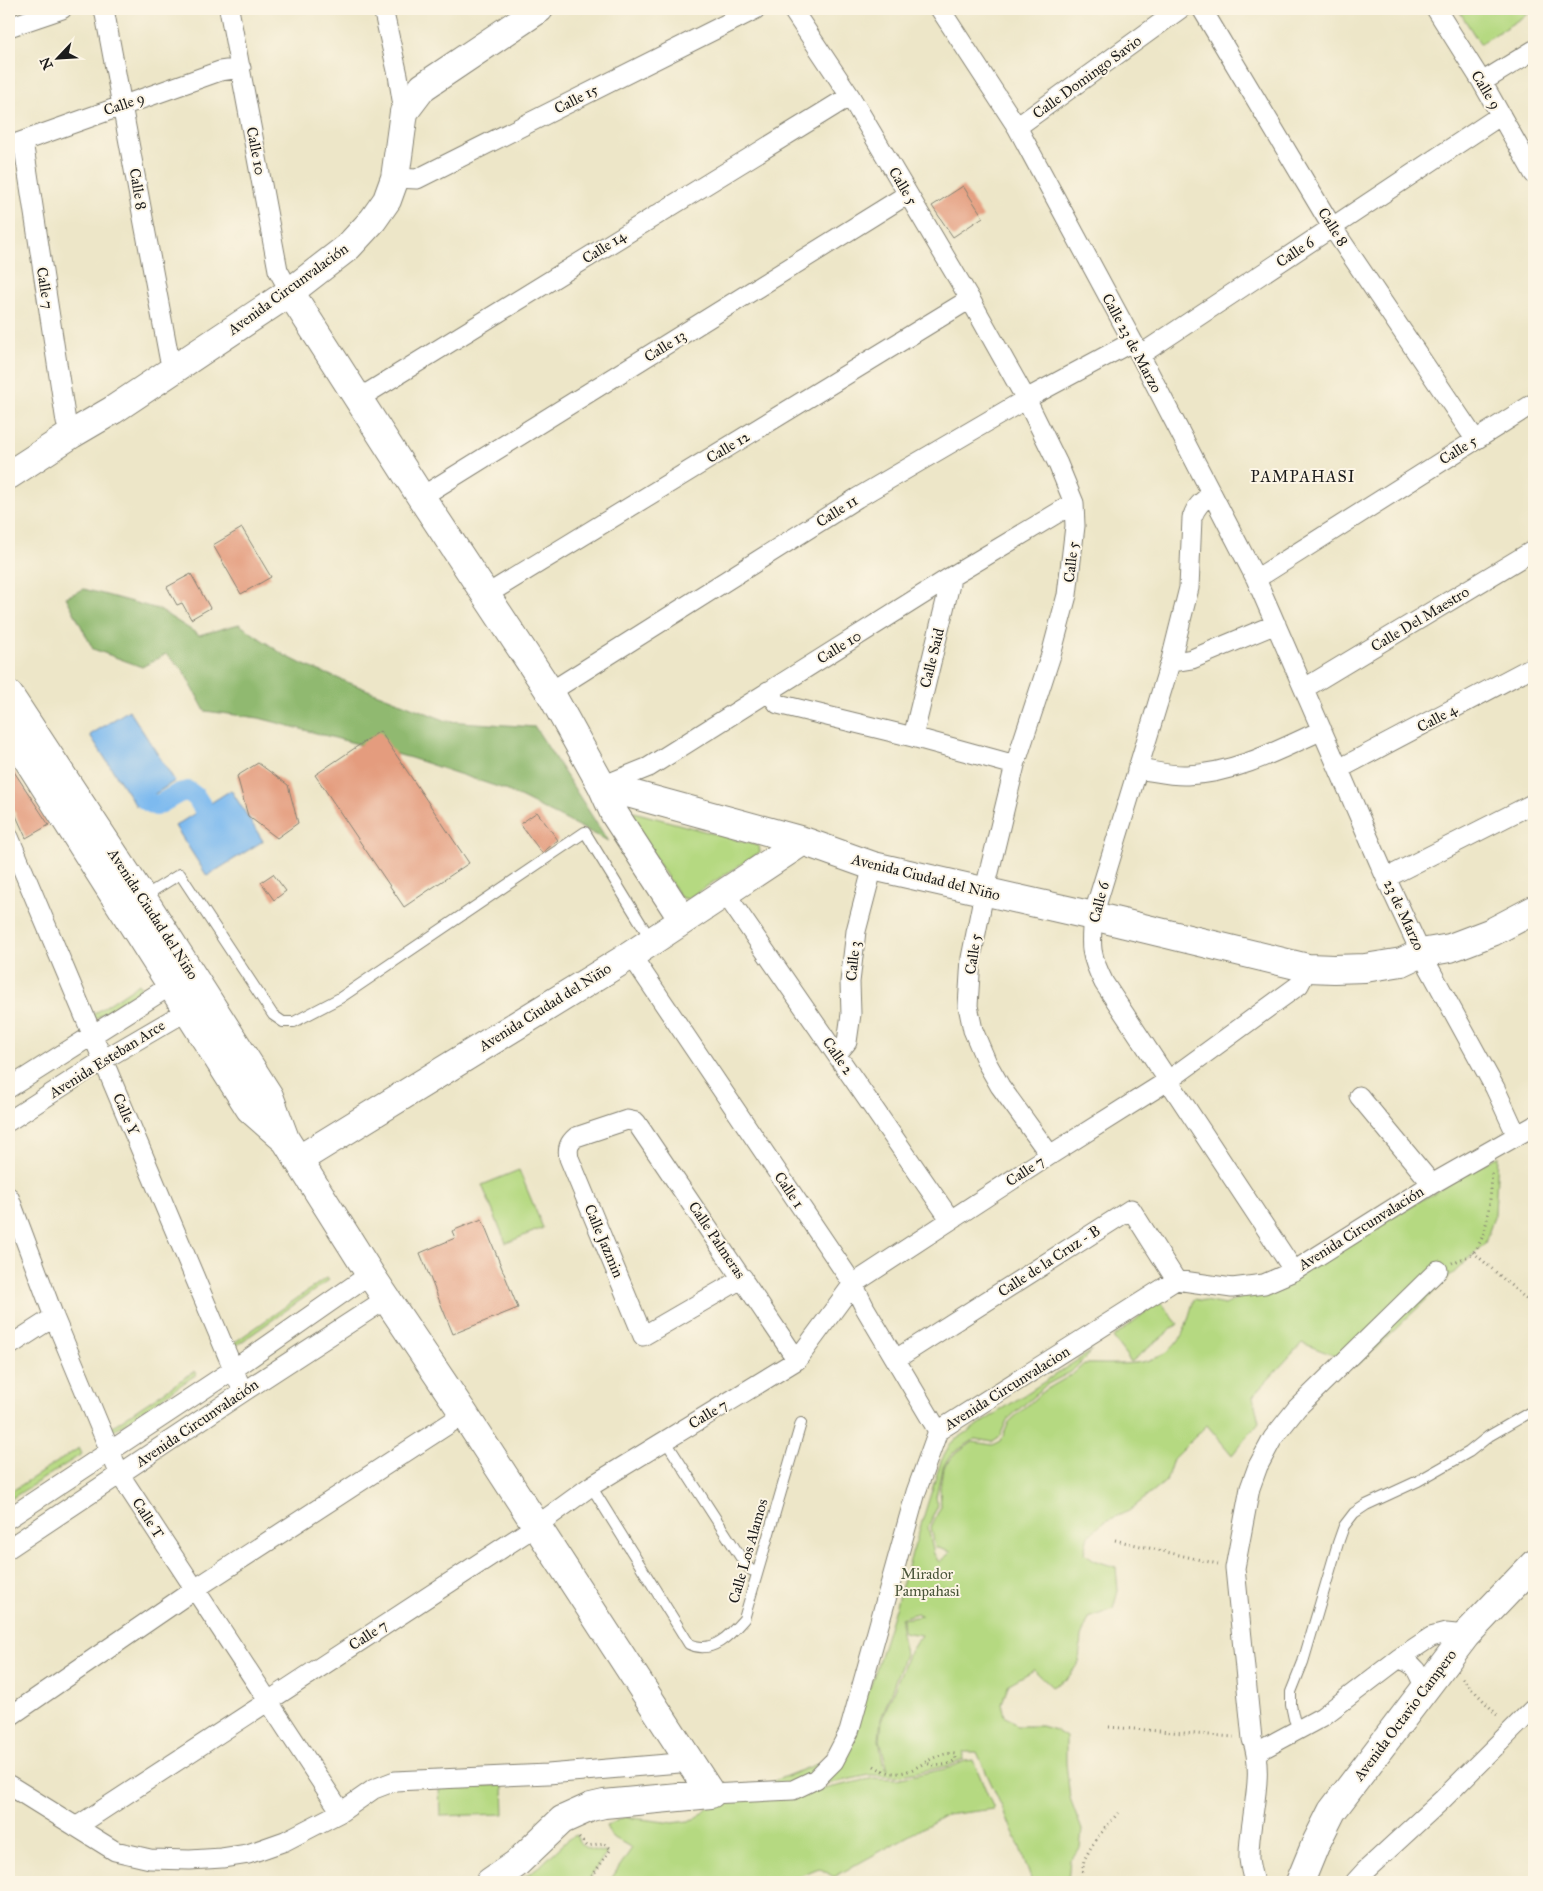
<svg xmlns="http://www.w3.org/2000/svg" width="1543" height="1891" font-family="'IM FELL Great Primer',serif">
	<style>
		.green { fill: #b5d981; stroke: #687a4e; fill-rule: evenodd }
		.forest { fill: #90b96f; stroke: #566a46 }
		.water { fill: #7dbaef; stroke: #4c6b86 }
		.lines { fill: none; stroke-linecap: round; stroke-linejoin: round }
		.canal { stroke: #7dbaef; stroke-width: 20 }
		.building { fill: #e49c7e }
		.lane-casing { stroke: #848172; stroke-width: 12 }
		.street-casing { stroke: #848172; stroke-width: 21 }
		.secondary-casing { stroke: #848172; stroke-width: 30 }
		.path { stroke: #848172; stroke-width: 3; stroke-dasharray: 1 4; stroke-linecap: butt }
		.lane { stroke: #fff; stroke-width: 10 }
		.street { stroke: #fff; stroke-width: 19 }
		.secondary { stroke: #fff; stroke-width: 28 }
		.labels { text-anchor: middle; stroke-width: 4; stroke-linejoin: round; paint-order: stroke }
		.street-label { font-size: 15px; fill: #1c1c1c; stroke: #fcf5e5 }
		.park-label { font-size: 15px; fill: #4a553a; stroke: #fcf5e5 }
		.neighbourhood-label { font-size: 16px; letter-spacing: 1px; fill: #1c1c1c; stroke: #fcf5e5 }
	</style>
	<rect width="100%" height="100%" fill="#fcf5e5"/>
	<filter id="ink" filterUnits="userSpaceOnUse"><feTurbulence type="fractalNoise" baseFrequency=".02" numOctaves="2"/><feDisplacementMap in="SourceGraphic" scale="10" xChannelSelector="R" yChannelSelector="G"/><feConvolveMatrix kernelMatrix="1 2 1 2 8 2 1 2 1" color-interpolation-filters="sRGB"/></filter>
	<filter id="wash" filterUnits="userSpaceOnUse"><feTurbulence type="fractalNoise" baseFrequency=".0096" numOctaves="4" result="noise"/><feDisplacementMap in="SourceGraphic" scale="20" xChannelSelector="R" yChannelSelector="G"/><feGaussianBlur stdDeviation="1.12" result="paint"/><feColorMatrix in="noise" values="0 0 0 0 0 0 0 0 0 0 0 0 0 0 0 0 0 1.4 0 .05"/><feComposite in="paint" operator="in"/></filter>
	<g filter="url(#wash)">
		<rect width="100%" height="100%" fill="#ede6c8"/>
		<path class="green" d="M1458 9H1534V10L1480 44Z
			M634 812 759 846 760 852 687 899 680 897 630 818Z
			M139 984 142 988 83 1027 80 1023Z
			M1498 1156 1495 1214 1485 1243 1358 1365 1302 1343 1253 1396 1259 1422 1232 1455 1207 1425 1173 1459 1166 1481 1129 1511 1104 1522 1088 1536 1084 1553 1096 1561 1116 1567 1118 1591 1113 1609 1089 1618 1081 1637 1079 1662 1068 1678 1052 1687 1034 1670 1009 1684 1002 1703 1005 1715 1017 1726H1041L1055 1730 1066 1737V1763L1070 1798 1082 1830 1080 1848 1070 1860 1068 1882H1032L1019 1845 977 1752H963L964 1755 963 1760 948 1766 897 1776 870 1775 776 1795 740 1794 833 1758 871 1685 941 1461 952 1442 1093 1350 1071 1372 1046 1385 1007 1420 999 1438 993 1442 975 1439 952 1454 942 1468 936 1497 938 1505 928 1527 934 1554 939 1562 951 1552 935 1547 931 1527 941 1506 940 1488 943 1468 954 1455 973 1442 993 1445 1001 1441 1009 1422 1042 1392 1073 1374 1084 1364C1116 1363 1158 1370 1179 1340 1186 1329 1190 1312 1194 1299L1225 1305 1349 1242ZM917 1613 922 1616 902 1619 903 1632 921 1635 908 1655 882 1719 880 1741 888 1770 883 1763 879 1740 881 1719 905 1654 901 1634V1618Z
			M519 1170 543 1228 506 1243 482 1185Z
			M326 1278 329 1280 220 1357 218 1354Z
			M1159 1301 1178 1324 1131 1362 1113 1338Z
			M195 1371 197 1374 101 1439 98 1436Z
			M79 1448 82 1454 9 1500V1493Z
			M973 1760 994 1809 946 1815 834 1877 819 1868 784 1882H609L632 1848 611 1836 606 1826 625 1817 673 1823 695 1820 706 1809 721 1798 778 1799 874 1778 896 1779 949 1768 965 1761Z
			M503 1785 504 1814 440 1816 439 1787Z
			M576 1835C582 1851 591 1849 607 1853L586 1882H517L542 1864 571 1837Z"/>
		<path class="forest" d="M84 589 158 609 199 635 239 624 284 655 304 665 447 721 535 727 608 841 504 789 411 758 259 718 205 711 183 670 166 654 142 667 93 649 66 597Z"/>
		<path class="water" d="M129 710 175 781 136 806 90 735Z
			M231 790 263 841 207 876 175 826Z"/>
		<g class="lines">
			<path class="canal" d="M145 800 156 806 179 793 188 791 196 797 203 808"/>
		</g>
		<g id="blocks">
			<path class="building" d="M963 186 983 217 953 237 932 206Z
				M242 528 271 577 241 594 213 545Z
				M191 574 210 608 191 619 182 603 177 605 167 587Z
				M380 731 469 863 404 907 315 775Z
				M258 763 288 785 298 823 277 838 248 816 237 776Z
				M9 764 49 825 26 838 9 800Z
				M537 812 558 840 542 853 520 824Z
				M273 874 286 891 274 900 261 882Z
				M482 1219 518 1308 453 1334 420 1253 455 1238 452 1231Z"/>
		</g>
	</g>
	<g filter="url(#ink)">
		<use href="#blocks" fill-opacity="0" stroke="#848172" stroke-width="1"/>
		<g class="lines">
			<g class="lane-casing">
				<path id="lane" d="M143 897 180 874 273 1015 283 1022H294L340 998 585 832 651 940
					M665 1440 745 1564 751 1570 757 1572
					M591 1486 689 1644C712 1655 730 1635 744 1619L801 1423
					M1300 1730 1294 1719 1291 1705V1692L1303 1662 1338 1543 1344 1526 1354 1513 1366 1505 1418 1481 1469 1452 1489 1436 1534 1410"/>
			</g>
			<g class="street-casing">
				<path id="street" d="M104 9 169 357 176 368
					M229 9 278 270 290 292
					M383 9 398 75 404 112
					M792 9 850 96 970 299 1026 399 1058 464 1074 503 1075 526 1067 595 1051 655 1015 765 984 893 971 958 968 1006 973 1030 987 1063 1000 1086 1050 1155
					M940 9 1017 127 1140 355 1256 579 1386 878 1421 953 1495 1088 1517 1136
					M1202 9 1332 227 1475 439
					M1436 9 1482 82 1534 174
					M9 27 62 9
					M1482 82 1534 50
					M1017 127 1180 9
					M23 141 66 422 72 434
					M9 146 220 71 241 68
					M395 178 417 179 756 9
					M1140 355 1501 115
					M358 399 850 96
					M1211 495C1201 502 1196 506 1192 518L1189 588 1171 660 1093 916C1090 947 1090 955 1104 983L1294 1271
					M421 497 908 194
					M1256 579 1534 403
					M486 595 970 299
					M1171 660 1180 661 1192 659 1276 624
					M1305 688 1534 550
					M768 691 778 704 913 737 1015 765
					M550 692 857 498 1026 399 1132 342
					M913 737 950 584 949 578
					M1137 769C1154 771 1171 776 1187 775 1236 773 1279 750 1322 730
					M1339 769 1534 666
					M602 786 649 767 949 578 1074 503
					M9 837 243 1392
					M1386 878 1534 803
					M725 893 950 1219
					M631 955 853 1284 865 1308 938 1431
					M837 1054 847 1042 851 1014 850 982 856 931 873 866
					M9 1088 181 979
					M1359 1096 1432 1184
					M9 1121 103 1060 197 1005
					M9 1197 54 1317 120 1475 341 1812
					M743 1278 643 1336 569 1158C567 1148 569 1143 576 1137L627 1120 636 1122 797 1360
					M1176 1280 1232 1288 1264 1284 1294 1271 1432 1184 1534 1126
					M9 1346 54 1317
					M896 1359 1131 1209 1176 1280
					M9 1518 234 1369 370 1274
					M9 1548 243 1392 386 1299
					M1398 1659C1415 1662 1419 1673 1424 1688
					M9 1717 195 1589 464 1414
					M1257 1752 1322 1717 1398 1659 1431 1637 1446 1633 1466 1635
					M9 1785 115 1851 150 1859 190 1860 222 1858 248 1854 285 1841 341 1812 374 1789 395 1781 548 1774 691 1762
					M711 1794 793 1790 816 1779 834 1761 849 1732 916 1492 938 1431 1176 1280
					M76 1827 536 1526 591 1486 797 1360 853 1284 1050 1155 1169 1080 1299 985 1308 968
					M1254 1882C1252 1875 1250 1867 1249 1859 1248 1820 1266 1777 1252 1739L1235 1568 1250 1488 1258 1466 1273 1438 1297 1408 1438 1270
					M1355 1882 1365 1871 1443 1799 1534 1708"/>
			</g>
			<g class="secondary-casing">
				<path id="secondary" d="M290 292 421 497 550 692 602 786 615 815 683 920
					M9 475 72 434 113 410 290 292 348 247 373 220 387 200 395 178 404 112 423 87 539 9
					M9 695 142 897 269 1096 285 1139 370 1274 464 1414 711 1794 604 1804 591 1807 562 1820 516 1864 490 1882
					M9 730 250 1109 283 1138
					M602 786 803 841
					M298 1160 631 955 803 841 873 866 1093 916 1308 968 1334 969 1365 968 1402 962 1421 953 1450 948 1492 932 1534 910
					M1300 1882 1316 1843 1332 1811 1466 1635 1534 1564"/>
			</g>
			<path class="path" d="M1473 1252 1534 1306
				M1452 1263C1458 1260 1469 1257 1474 1252 1489 1234 1491 1193 1492 1170
				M1115 1540 1218 1564
				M1462 1678 1499 1717
				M1109 1727 1234 1737
				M874 1766C910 1789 927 1749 955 1754L956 1759C947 1767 936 1766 925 1763
				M579 1838 587 1846 604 1843 611 1849 588 1882
				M1081 1882 1084 1860 1095 1840 1118 1813"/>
			<use href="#lane" class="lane"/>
			<use href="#street" class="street"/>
			<use href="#secondary" class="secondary"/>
		</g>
	</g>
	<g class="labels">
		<g class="street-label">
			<text transform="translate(1087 77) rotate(-36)" y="5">Calle Domingo Savio</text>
			<text transform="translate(1486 90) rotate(59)" y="5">Calle 9</text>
			<text transform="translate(576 99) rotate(-27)" y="5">Calle 15</text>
			<text transform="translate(124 104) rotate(-19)" y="5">Calle 9</text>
			<text transform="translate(256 151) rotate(79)" y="5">Calle 10</text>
			<text transform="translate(903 186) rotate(59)" y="5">Calle 5</text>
			<text transform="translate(138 189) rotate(80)" y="5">Calle 8</text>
			<text transform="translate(1333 227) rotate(58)" y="5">Calle 8</text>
			<text transform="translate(604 247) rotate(-32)" y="5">Calle 14</text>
			<text transform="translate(1295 252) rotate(-34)" y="5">Calle 6</text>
			<text transform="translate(45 288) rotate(81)" y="5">Calle 7</text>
			<text transform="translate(288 289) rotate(-36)" y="5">Avenida Circunvalación</text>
			<text transform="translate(1132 343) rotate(62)" y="5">Calle 23 de Marzo</text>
			<text transform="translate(665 346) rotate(-32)" y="5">Calle 13</text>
			<text transform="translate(728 447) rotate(-31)" y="5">Calle 12</text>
			<text transform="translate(1458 450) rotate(-32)" y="5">Calle 5</text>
			<text transform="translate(837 511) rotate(-32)" y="5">Calle 11</text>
			<text transform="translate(1071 562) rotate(-84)" y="5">Calle 5</text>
			<text transform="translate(1420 619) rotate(-31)" y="5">Calle Del Maestro</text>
			<text transform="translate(839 647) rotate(-32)" y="5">Calle 10</text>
			<text transform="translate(932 658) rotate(-76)" y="5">Calle Said</text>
			<text transform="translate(1437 718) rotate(-28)" y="5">Calle 4</text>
			<text transform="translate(926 877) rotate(14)" y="5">Avenida Ciudad del Niño</text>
			<text transform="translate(1099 902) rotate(-76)" y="5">Calle 6</text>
			<text transform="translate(153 914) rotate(57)" y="5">Avenida Ciudad del Niño</text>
			<text transform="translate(1404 915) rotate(65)" y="5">23 de Marzo</text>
			<text transform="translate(973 954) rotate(-82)" y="5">Calle 5</text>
			<text transform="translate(853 961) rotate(-84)" y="5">Calle 3</text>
			<text transform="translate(545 1007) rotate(-32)" y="5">Avenida Ciudad del Niño</text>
			<text transform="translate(838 1056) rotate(55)" y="5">Calle 2</text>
			<text transform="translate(107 1059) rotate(-32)" y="5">Avenida Esteban Arce</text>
			<text transform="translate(126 1114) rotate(67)" y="5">Calle Y</text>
			<text transform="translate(1025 1171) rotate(-33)" y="5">Calle 7</text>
			<text transform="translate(789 1190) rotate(56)" y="5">Calle 1</text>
			<text transform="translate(1361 1228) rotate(-32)" y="5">Avenida Circunvalación</text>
			<text transform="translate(717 1240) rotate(56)" y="5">Calle Palmeras</text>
			<text transform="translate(604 1241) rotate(67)" y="5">Calle Jazmin</text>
			<text transform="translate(1049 1261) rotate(-33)" y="5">Calle de la Cruz - B</text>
			<text transform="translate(1007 1388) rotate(-32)" y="5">Avenida Circunvalacion</text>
			<text transform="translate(708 1414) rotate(-31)" y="5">Calle 7</text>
			<text transform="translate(197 1423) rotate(-34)" y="5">Avenida Circunvalación</text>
			<text transform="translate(148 1518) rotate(57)" y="5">Calle T</text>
			<text transform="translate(748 1551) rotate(-74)" y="5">Calle Los Alamos</text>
			<text transform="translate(368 1635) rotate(-33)" y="5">Calle 7</text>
			<text transform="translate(1405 1715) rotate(-53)" y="5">Avenida Octavio Campero</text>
		</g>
		<g class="park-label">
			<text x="927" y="1579">Mirador<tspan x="927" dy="17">Pampahasi</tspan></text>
		</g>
		<g class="neighbourhood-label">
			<text x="1303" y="482">PAMPAHASI</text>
		</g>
	</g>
	<rect width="1543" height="1891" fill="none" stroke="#fcf5e5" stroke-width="30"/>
	<g transform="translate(58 58) rotate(245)" stroke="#fcf5e5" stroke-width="4" paint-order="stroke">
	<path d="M0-4L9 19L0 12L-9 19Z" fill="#1c1c1c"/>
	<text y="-8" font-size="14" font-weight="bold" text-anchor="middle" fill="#1c1c1c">N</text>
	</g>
</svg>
